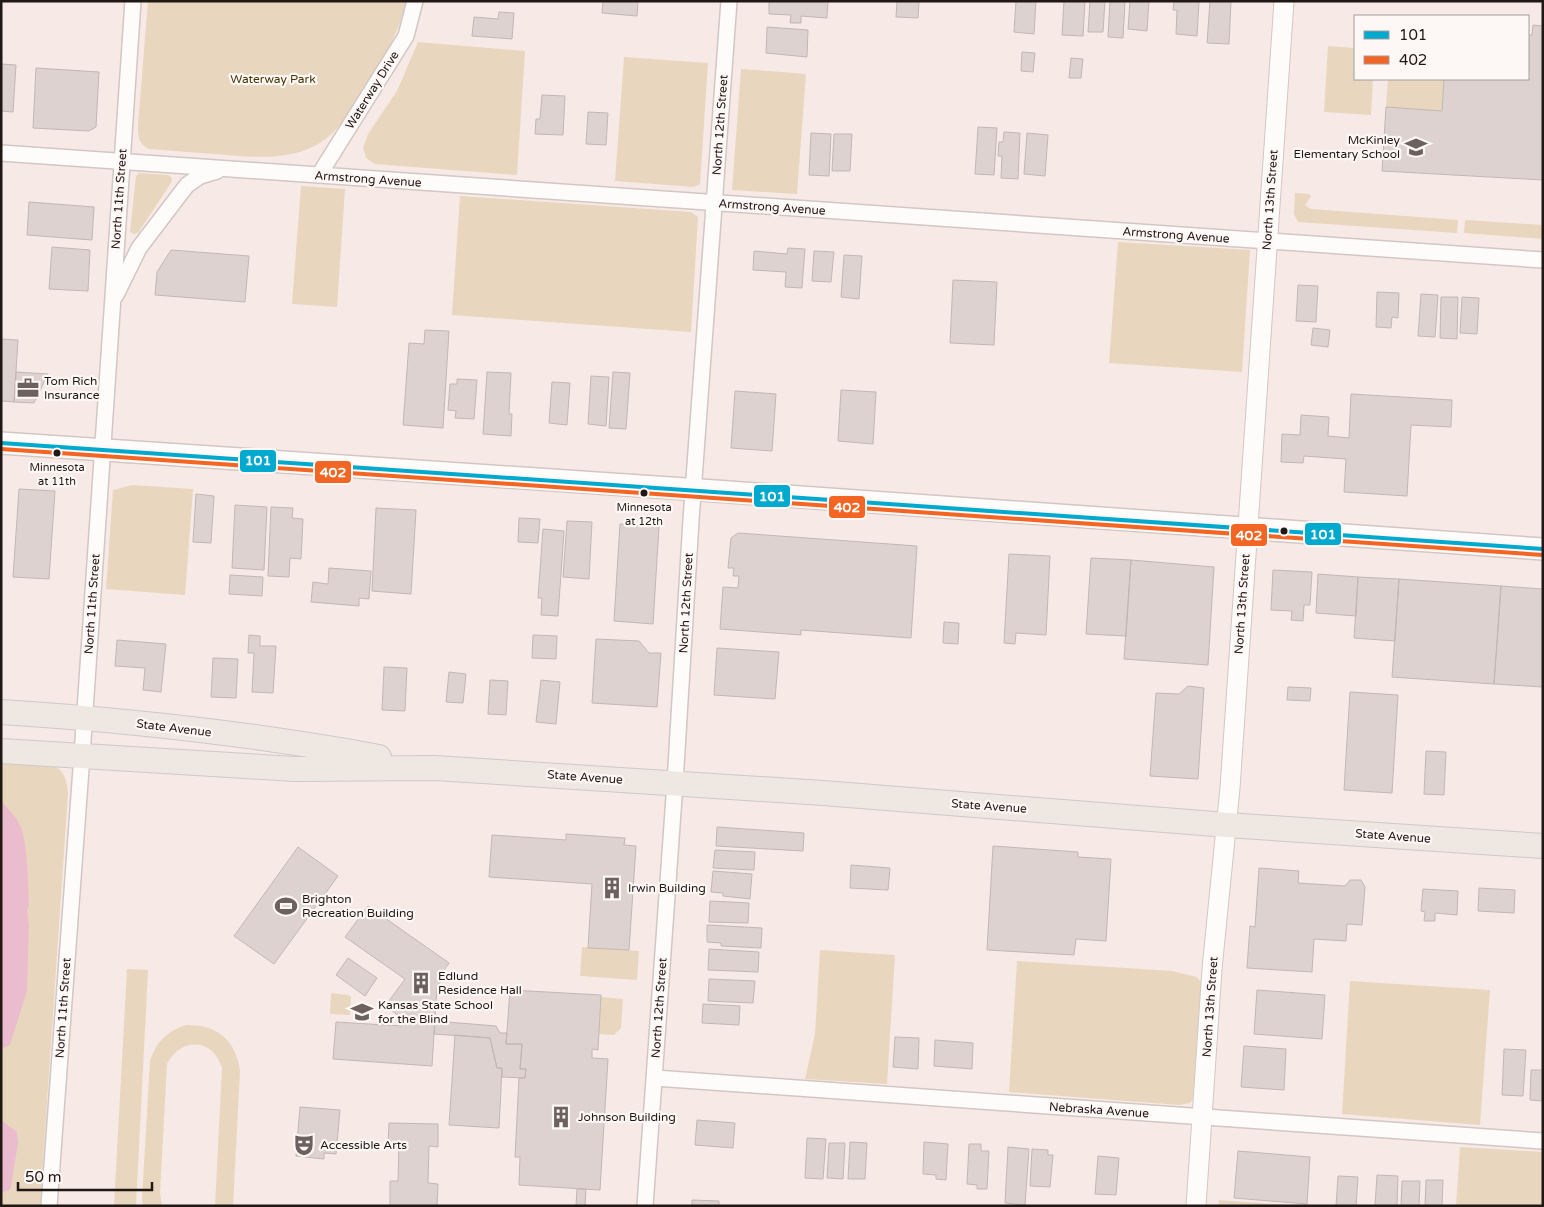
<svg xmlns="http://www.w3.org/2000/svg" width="1544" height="1207" font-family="'Varela Round',sans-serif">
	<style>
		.green { fill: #e8d7be }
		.water { fill: #ebbccd }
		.building { fill: #ddd2d0; stroke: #c2b7b5 }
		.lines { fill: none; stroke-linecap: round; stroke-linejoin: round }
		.minor-casing { stroke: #d2c7c4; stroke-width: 18 }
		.tertiary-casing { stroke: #d2c7c4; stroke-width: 21 }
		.secondary-casing { stroke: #d2c7c4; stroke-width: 24 }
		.primary-casing { stroke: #cfc9c7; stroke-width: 26 }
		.minor { stroke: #fefcfb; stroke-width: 15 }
		.tertiary { stroke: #fefcfb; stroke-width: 19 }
		.secondary { stroke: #fefcfb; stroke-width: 21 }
		.primary { stroke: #eee7e2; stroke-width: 24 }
		.bus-1-casing { stroke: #fdf7f6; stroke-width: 8 }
		.bus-2-casing { stroke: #fdf7f6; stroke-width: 8 }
		.bus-1 { stroke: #00a9ce; stroke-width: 4 }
		.bus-2 { stroke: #f26522; stroke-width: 4 }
		.bus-dot { fill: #211815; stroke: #fdf7f6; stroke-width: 2 }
		.labels { text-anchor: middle; stroke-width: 4.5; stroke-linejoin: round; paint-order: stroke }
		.bus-label { font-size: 11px; fill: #211815; stroke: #fdf7f6 }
		.park-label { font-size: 12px; fill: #483706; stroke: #fdf7f6 }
		.street-label { font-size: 12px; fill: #211815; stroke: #fdf7f6 }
		.poi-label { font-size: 12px; fill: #211815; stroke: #fdf7f6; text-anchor: start }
		.line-badge { stroke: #fdf7f6; stroke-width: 2 }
		.badge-label { font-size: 14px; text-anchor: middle; font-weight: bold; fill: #fff }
	</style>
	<rect width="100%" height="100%" fill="#f7e9e5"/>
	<path class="green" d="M148 1H407C398 34 383 61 364 89 353 106 343 125 327 138 295 163 252 157 214 154 192 152 171 151 149 149 138 143 138 137 138 125Z
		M418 42 525 51 517 175 375 164 366 158 363 148 368 134 397 91Z
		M1328 46 1355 48V79H1373L1371 115 1324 112Z
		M624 57 708 63 700 184 694 187 615 181Z
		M741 69 806 74 797 194 732 190Z
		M1388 79H1444L1442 111 1386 107Z
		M139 173 168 175 172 178 171 183 138 233 134 234 130 232 136 176Z
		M301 186 345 189 337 307 292 304Z
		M1295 193 1309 194 1311 196 1305 205 1311 209 1458 220 1457 233 1298 222 1294 214Z
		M460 196 691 212 698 217 691 332 452 315Z
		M1466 220 1543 225V239L1464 233 1465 221Z
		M1118 242 1250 250 1242 372 1109 363Z
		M132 485 193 489 185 595 106 589 113 490Z
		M1 760 53 764C64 771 67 780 68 793L40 1206H1Z
		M582 947 639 951 637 980 580 976Z
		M820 950 895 955 887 1084 805 1079 815 1034Z
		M1017 961 1172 971 1197 977 1201 982 1193 1099 1190 1103 1179 1105 1009 1092Z
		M127 969 148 970 136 1206H114Z
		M1350 981 1490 990 1480 1125 1342 1114Z
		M331 993 348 995 351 997 350 1015 330 1014Z
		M601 997 623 999 621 1028 614 1035 599 1034Z
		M186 1025C217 1024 236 1040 240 1071L233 1206H215L222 1068C213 1038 181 1037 167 1064L160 1193 162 1206H143L142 1198 150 1061C156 1042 167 1031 186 1025Z
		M1460 1147 1543 1152V1206H1456Z
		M1219 1200 1301 1206H1218Z"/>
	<path class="water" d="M1 801C9 810 18 818 22 830 28 851 28 883 29 905L27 910 29 925 27 991 10 1045 1 1049Z
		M1 1120 17 1132 18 1143 11 1187 9 1191 1 1192Z"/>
	<path class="building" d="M603 1H638L637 16 602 13Z
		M769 1H828L827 18 801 16V23H790L791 15 769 14Z
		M897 1H919L918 18 896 17Z
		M1016 1H1036L1034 34 1014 32Z
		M1064 1H1085L1083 36 1062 35Z
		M1090 1H1105L1103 32H1088Z
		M1110 1H1125L1123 38 1108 37Z
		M1130 1H1149L1147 31 1128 29Z
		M1174 1H1199L1197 36 1176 34 1177 10H1173Z
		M1210 1H1231L1229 44 1207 43Z
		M499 12 514 13 512 39 472 36 474 17 498 19Z
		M1533 25 1543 26V180L1382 171 1386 107 1442 111 1444 79H1528V35H1532Z
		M767 27 808 30 807 57 766 53Z
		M1022 52 1035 53 1033 72 1021 71Z
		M1071 58 1083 59 1081 78H1069Z
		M1 64 16 65 13 112 1 111Z
		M36 68 99 72 96 127 89 131 33 128Z
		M542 95 565 96 563 135 535 134 536 119H540Z
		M588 112 608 113 606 145 586 144Z
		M978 127 997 128 994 175 975 174Z
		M1004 132 1020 133 1018 179 1001 178 1002 156H998L999 142H1003Z
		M811 133 831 134 829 176 809 175Z
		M1027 133 1048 135 1045 176 1024 174Z
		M834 134H852L850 171H832Z
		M29 202 94 207 92 240 27 235Z
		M52 247 90 250 88 291 49 289Z
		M788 248 805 249 802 288 785 287 786 272 753 270 754 251 787 254Z
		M171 250 249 256 245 302 155 295 157 272Z
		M814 251 834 252 831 282 812 281Z
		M844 255 862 256 859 299 841 297Z
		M953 280 997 282 994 345 950 343Z
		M1298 285 1318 286 1316 322 1296 321Z
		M1377 292 1399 293 1398 318 1392 317 1391 328 1376 327Z
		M1421 294 1438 295 1435 337 1418 336Z
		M1441 297H1458L1457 339 1440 338Z
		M1462 297 1479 298 1477 334 1460 333Z
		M1313 328 1330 330 1328 347 1311 345Z
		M425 330 449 331 443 428 403 425 409 343 424 344Z
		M1 339 18 340 14 402 1 401Z
		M16 372 48 374 34 403 14 402Z
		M487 372 511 373 509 414H512L511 436 483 434Z
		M613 372 630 373 626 429 609 428Z
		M591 376 609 377 606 426 588 424Z
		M457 379 477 380 474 419 455 418 456 411 448 410 450 384H457Z
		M552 382 570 383 567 425 549 423Z
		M841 390 876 392 873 444 838 441Z
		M735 391 776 394 772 451 731 448Z
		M1351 394 1452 400 1451 427 1411 425 1407 496 1344 492 1346 459 1304 456 1303 463 1281 462 1282 434 1300 435 1301 415 1329 417 1328 436 1349 438Z
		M19 489 55 491 49 579 13 577Z
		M196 494 214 496 211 543 193 542Z
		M235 505 267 507 264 570 232 568Z
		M271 507 293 508 292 518 303 519 301 559 290 558 289 577 268 576Z
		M376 508 416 510 411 594 372 591Z
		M519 518 540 519 538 543 518 542Z
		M567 521 592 522 589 579 563 577Z
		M620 524 659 527 653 624 614 621Z
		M543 529 564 531 558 616 541 615 542 598H538Z
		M738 533 917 546 911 638 801 630V635L720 629 723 587 738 588 739 576H733L734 568H728L731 538Z
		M1009 554 1050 556 1046 635 1016 633 1015 644 1004 643Z
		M1091 558 1131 560 1126 636 1086 634Z
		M1131 560 1214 567 1208 665 1124 659Z
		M329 568 371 571 369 599 359 598V606L311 602 313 582 328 584Z
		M1273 570 1312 572 1310 605H1304L1303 621 1291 620 1292 611 1271 610Z
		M1318 574 1358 577 1356 616 1316 613Z
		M230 575 263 577 262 596 229 594Z
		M1358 577 1399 579 1395 641 1354 638Z
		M1399 579 1501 586 1494 684 1392 677Z
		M1501 586 1543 589V687L1494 684Z
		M944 622 959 623 958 644 943 643Z
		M249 635 260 636V646H276L273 693 252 692 254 653H248Z
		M533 635 557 636 556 659 532 658Z
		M596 639 639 641 649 653H661L657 707 592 703Z
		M117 640 166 644 161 692 143 690 145 668 115 666Z
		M717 648 779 652 775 699 714 695Z
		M213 658 238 659 236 698 211 697Z
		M384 667 407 668 405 711 382 710Z
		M449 672 466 674 463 703 446 702Z
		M490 680 508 681 506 715 488 714Z
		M541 680 560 682 556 724 536 722Z
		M1188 686 1204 688 1198 779 1150 776 1156 693 1179 694Z
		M1288 687 1311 688 1310 701 1287 700Z
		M1350 692 1398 695 1392 793 1344 790Z
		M1426 751 1446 752 1444 795 1424 794Z
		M717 827 804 833 803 851 716 846Z
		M566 834 625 838 624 845 636 846 629 950 588 948 592 884 489 877 492 835 566 840Z
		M993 846 1078 852V857L1111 859 1106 941 1076 939 1074 955 987 950Z
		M298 847 338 876 274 964 234 936Z
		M715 850 755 852 754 870 713 868Z
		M851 865 890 868 888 890 850 888Z
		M1259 868 1299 871 1298 883 1345 886 1350 880H1361L1365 887 1362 925 1347 924 1346 941 1314 939 1312 972 1247 968 1250 926 1255 927Z
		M713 871 752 874 750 899 723 896V893L711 892Z
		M1479 888 1515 890 1514 913 1478 911Z
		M1423 889 1458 891 1457 915 1435 913V921H1424L1425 912 1421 911Z
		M710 901 749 903 748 923 709 922Z
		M368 906 449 963 440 976 443 978 437 987 432 1066 333 1059 336 1022 402 1026 403 1019 391 1010 395 1006 389 1001 405 979 345 937Z
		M707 925 762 928 761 948 721 946V943L707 942Z
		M709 949 759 952 758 972 708 970Z
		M348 958 377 978 365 996 336 975Z
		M709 979 755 981 753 1003 708 1001Z
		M510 990 601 995 598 1050 592 1049V1058L608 1059 600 1190 519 1185 520 1157H515L519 1078H525L526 1069H520L522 1044H506Z
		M1257 990 1325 995 1322 1039 1254 1034Z
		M703 1004 740 1006 739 1025 702 1023Z
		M435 1021 496 1026 500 1033H507L506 1044H522L520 1069H526L525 1078 502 1077V1068H497L490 1038 434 1034Z
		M455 1035 490 1038 497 1068H502L499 1128 449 1125Z
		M895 1037 919 1038 918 1069 893 1067Z
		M935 1040 973 1043 972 1069 934 1066Z
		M1244 1046 1286 1049 1284 1090 1241 1087Z
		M1504 1049 1526 1050 1523 1096 1502 1095Z
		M1531 1070H1543V1101L1530 1100Z
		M300 1107 340 1110 336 1154 324 1153V1159L296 1156Z
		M697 1120 735 1123 733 1148 695 1145Z
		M389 1123 438 1124V1147L429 1146 428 1183 438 1184 437 1206H390V1181H398L399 1145H388Z
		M807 1138 826 1139 823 1179 805 1178Z
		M850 1142 867 1143 865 1179H848Z
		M924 1142 948 1144 946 1180 936 1179V1175L923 1174Z
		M829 1143H845L843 1179 827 1178Z
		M969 1144H981V1151H989L987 1189H977V1185L967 1184Z
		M1008 1147 1029 1149 1025 1205 1005 1203Z
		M1032 1149 1048 1150V1155H1053L1050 1187 1030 1186Z
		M1238 1151 1310 1157 1307 1204 1234 1198Z
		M1098 1156 1119 1158 1116 1195 1095 1194Z
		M1377 1175 1398 1176 1397 1206H1375Z
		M1338 1176 1358 1177 1356 1206H1336Z
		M1426 1180H1443L1442 1206H1425Z
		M1402 1181H1420L1419 1206H1401Z
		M577 1189H586L585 1206H576Z
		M692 1200 719 1201V1206H692Z"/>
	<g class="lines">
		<g class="minor-casing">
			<path id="minor" d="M1 153 1543 260
				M319 175 406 36 415 1
				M116 295 139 248 187 185 200 176 217 171
				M655 1078 1543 1141
				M49 1206 82 755 133 1
				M645 1206 675 783 691 520 729 1"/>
		</g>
		<g class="tertiary-casing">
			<path id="tertiary" d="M1196 1206 1212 969 1230 788 1284 1"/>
		</g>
		<g class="secondary-casing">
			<path id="secondary" d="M1 443 715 491 1543 549"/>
		</g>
		<g class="primary-casing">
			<path id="primary" d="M1 712C128 720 254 734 379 757
				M1 751 295 769 435 768 823 793 1227 825 1543 846"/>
		</g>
		<use href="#minor" class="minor"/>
		<use href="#tertiary" class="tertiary"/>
		<use href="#secondary" class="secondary"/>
		<use href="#primary" class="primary"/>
		<g class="bus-1-casing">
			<path id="bus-1" d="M1 443 1543 549"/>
		</g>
		<g class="bus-2-casing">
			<path id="bus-2" d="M1 449 1543 555"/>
		</g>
		<use href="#bus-1" class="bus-1"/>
		<use href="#bus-2" class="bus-2"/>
	</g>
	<defs>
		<g id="school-bare" transform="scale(1.725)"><path d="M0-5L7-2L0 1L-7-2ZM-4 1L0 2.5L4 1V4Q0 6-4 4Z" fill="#6c615e" stroke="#fdf7f6" stroke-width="2.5" paint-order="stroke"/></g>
		<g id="office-bare" transform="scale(1.725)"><path d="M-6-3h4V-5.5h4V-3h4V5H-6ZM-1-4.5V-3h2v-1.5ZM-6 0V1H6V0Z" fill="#6c615e" stroke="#fdf7f6" stroke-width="2.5" paint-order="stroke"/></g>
		<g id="building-bare" transform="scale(1.725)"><path d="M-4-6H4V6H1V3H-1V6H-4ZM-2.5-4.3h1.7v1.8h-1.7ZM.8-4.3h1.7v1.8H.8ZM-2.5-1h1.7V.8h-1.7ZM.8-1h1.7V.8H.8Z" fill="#6c615e" stroke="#fdf7f6" stroke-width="2.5" paint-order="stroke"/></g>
		<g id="stadium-bare" transform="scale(1.725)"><path d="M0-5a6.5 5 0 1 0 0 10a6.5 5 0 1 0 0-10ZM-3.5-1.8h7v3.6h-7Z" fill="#6c615e" stroke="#fdf7f6" stroke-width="2.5" paint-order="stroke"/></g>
		<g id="theatre-bare" transform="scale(1.725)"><path d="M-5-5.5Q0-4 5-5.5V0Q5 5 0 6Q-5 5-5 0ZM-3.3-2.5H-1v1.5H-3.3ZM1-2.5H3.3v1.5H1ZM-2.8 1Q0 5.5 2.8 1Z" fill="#6c615e" stroke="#fdf7f6" stroke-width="2.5" paint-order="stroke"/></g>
	</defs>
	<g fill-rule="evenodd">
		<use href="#school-bare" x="1416" y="147"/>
		<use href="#office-bare" x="28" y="388"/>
		<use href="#building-bare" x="612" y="888"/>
		<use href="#stadium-bare" x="286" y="906"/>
		<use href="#building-bare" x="421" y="983"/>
		<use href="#school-bare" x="362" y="1012"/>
		<use href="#building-bare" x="561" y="1117"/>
		<use href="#theatre-bare" x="304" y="1145"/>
	</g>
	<g class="bus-dot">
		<circle cx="57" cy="453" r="4.5"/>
		<circle cx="644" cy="493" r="4.5"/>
		<circle cx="1284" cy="531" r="4.5"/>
	</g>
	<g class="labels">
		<g class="bus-label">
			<text x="57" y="471">Minnesota<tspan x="57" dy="14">at 11th</tspan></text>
			<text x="644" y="511">Minnesota<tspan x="644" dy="14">at 12th</tspan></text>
		</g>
		<g class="park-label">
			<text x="273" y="83">Waterway Park</text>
		</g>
		<g class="street-label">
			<text transform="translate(372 90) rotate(-58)" y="4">Waterway Drive</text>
			<text transform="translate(720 125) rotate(-86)" y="4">North 12th Street</text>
			<text transform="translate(368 179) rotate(4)" y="4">Armstrong Avenue</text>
			<text transform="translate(119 199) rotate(-86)" y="4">North 11th Street</text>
			<text transform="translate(1270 200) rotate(-86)" y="4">North 13th Street</text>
			<text transform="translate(772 207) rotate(4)" y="4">Armstrong Avenue</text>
			<text transform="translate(1176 235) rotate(4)" y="4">Armstrong Avenue</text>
			<text transform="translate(686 603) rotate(-87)" y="4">North 12th Street</text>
			<text transform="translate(92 604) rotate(-86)" y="4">North 11th Street</text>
			<text transform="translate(1242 604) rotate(-86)" y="4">North 13th Street</text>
			<text transform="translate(174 728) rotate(7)" y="4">State Avenue</text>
			<text transform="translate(585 777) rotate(4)" y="4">State Avenue</text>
			<text transform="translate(989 806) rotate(4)" y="4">State Avenue</text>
			<text transform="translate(1393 836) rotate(4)" y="4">State Avenue</text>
			<text transform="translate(1210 1007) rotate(-86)" y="4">North 13th Street</text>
			<text transform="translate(63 1008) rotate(-86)" y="4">North 11th Street</text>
			<text transform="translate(659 1008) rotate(-86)" y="4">North 12th Street</text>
			<text transform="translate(1099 1110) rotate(4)" y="4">Nebraska Avenue</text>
		</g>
		<g class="poi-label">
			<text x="1400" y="144" text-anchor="end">McKinley<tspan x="1400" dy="14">Elementary School</tspan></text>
			<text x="44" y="385">Tom Rich<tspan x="44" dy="14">Insurance</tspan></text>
			<text x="628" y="892">Irwin Building</text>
			<text x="302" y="903">Brighton<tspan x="302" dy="14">Recreation Building</tspan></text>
			<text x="438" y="980">Edlund<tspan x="438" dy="14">Residence Hall</tspan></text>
			<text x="378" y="1009">Kansas State School<tspan x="378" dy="14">for the Blind</tspan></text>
			<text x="578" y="1121">Johnson Building</text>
			<text x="320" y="1149">Accessible Arts</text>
		</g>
	</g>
	<g class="line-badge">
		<rect x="239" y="449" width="38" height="24" rx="5" fill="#00a9ce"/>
		<rect x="314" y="460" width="38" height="24" rx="5" fill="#f26522"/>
		<rect x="753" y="484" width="38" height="24" rx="5" fill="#00a9ce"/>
		<rect x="828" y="495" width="38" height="24" rx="5" fill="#f26522"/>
		<rect x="1304" y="522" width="38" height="24" rx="5" fill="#00a9ce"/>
		<rect x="1230" y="523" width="38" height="24" rx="5" fill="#f26522"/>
	</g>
	<g class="badge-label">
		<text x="258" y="465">101</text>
		<text x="333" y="477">402</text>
		<text x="772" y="501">101</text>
		<text x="847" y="512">402</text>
		<text x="1323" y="539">101</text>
		<text x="1249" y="540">402</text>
	</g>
	<rect width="1544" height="1207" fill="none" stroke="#211815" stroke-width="5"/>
	<rect x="1354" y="15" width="175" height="65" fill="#fdf7f6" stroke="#a59e9c"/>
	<rect x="1364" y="31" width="25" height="8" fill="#00a9ce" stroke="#a59e9c"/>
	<text x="1399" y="40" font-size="15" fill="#211815">101</text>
	<rect x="1364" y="56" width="25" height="8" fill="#f26522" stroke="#a59e9c"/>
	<text x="1399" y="65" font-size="15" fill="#211815">402</text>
	<path d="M18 1182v8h134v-8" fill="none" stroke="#211815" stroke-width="2.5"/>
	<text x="25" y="1182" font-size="15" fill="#211815" stroke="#fdf7f6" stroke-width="4" paint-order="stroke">50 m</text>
</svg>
